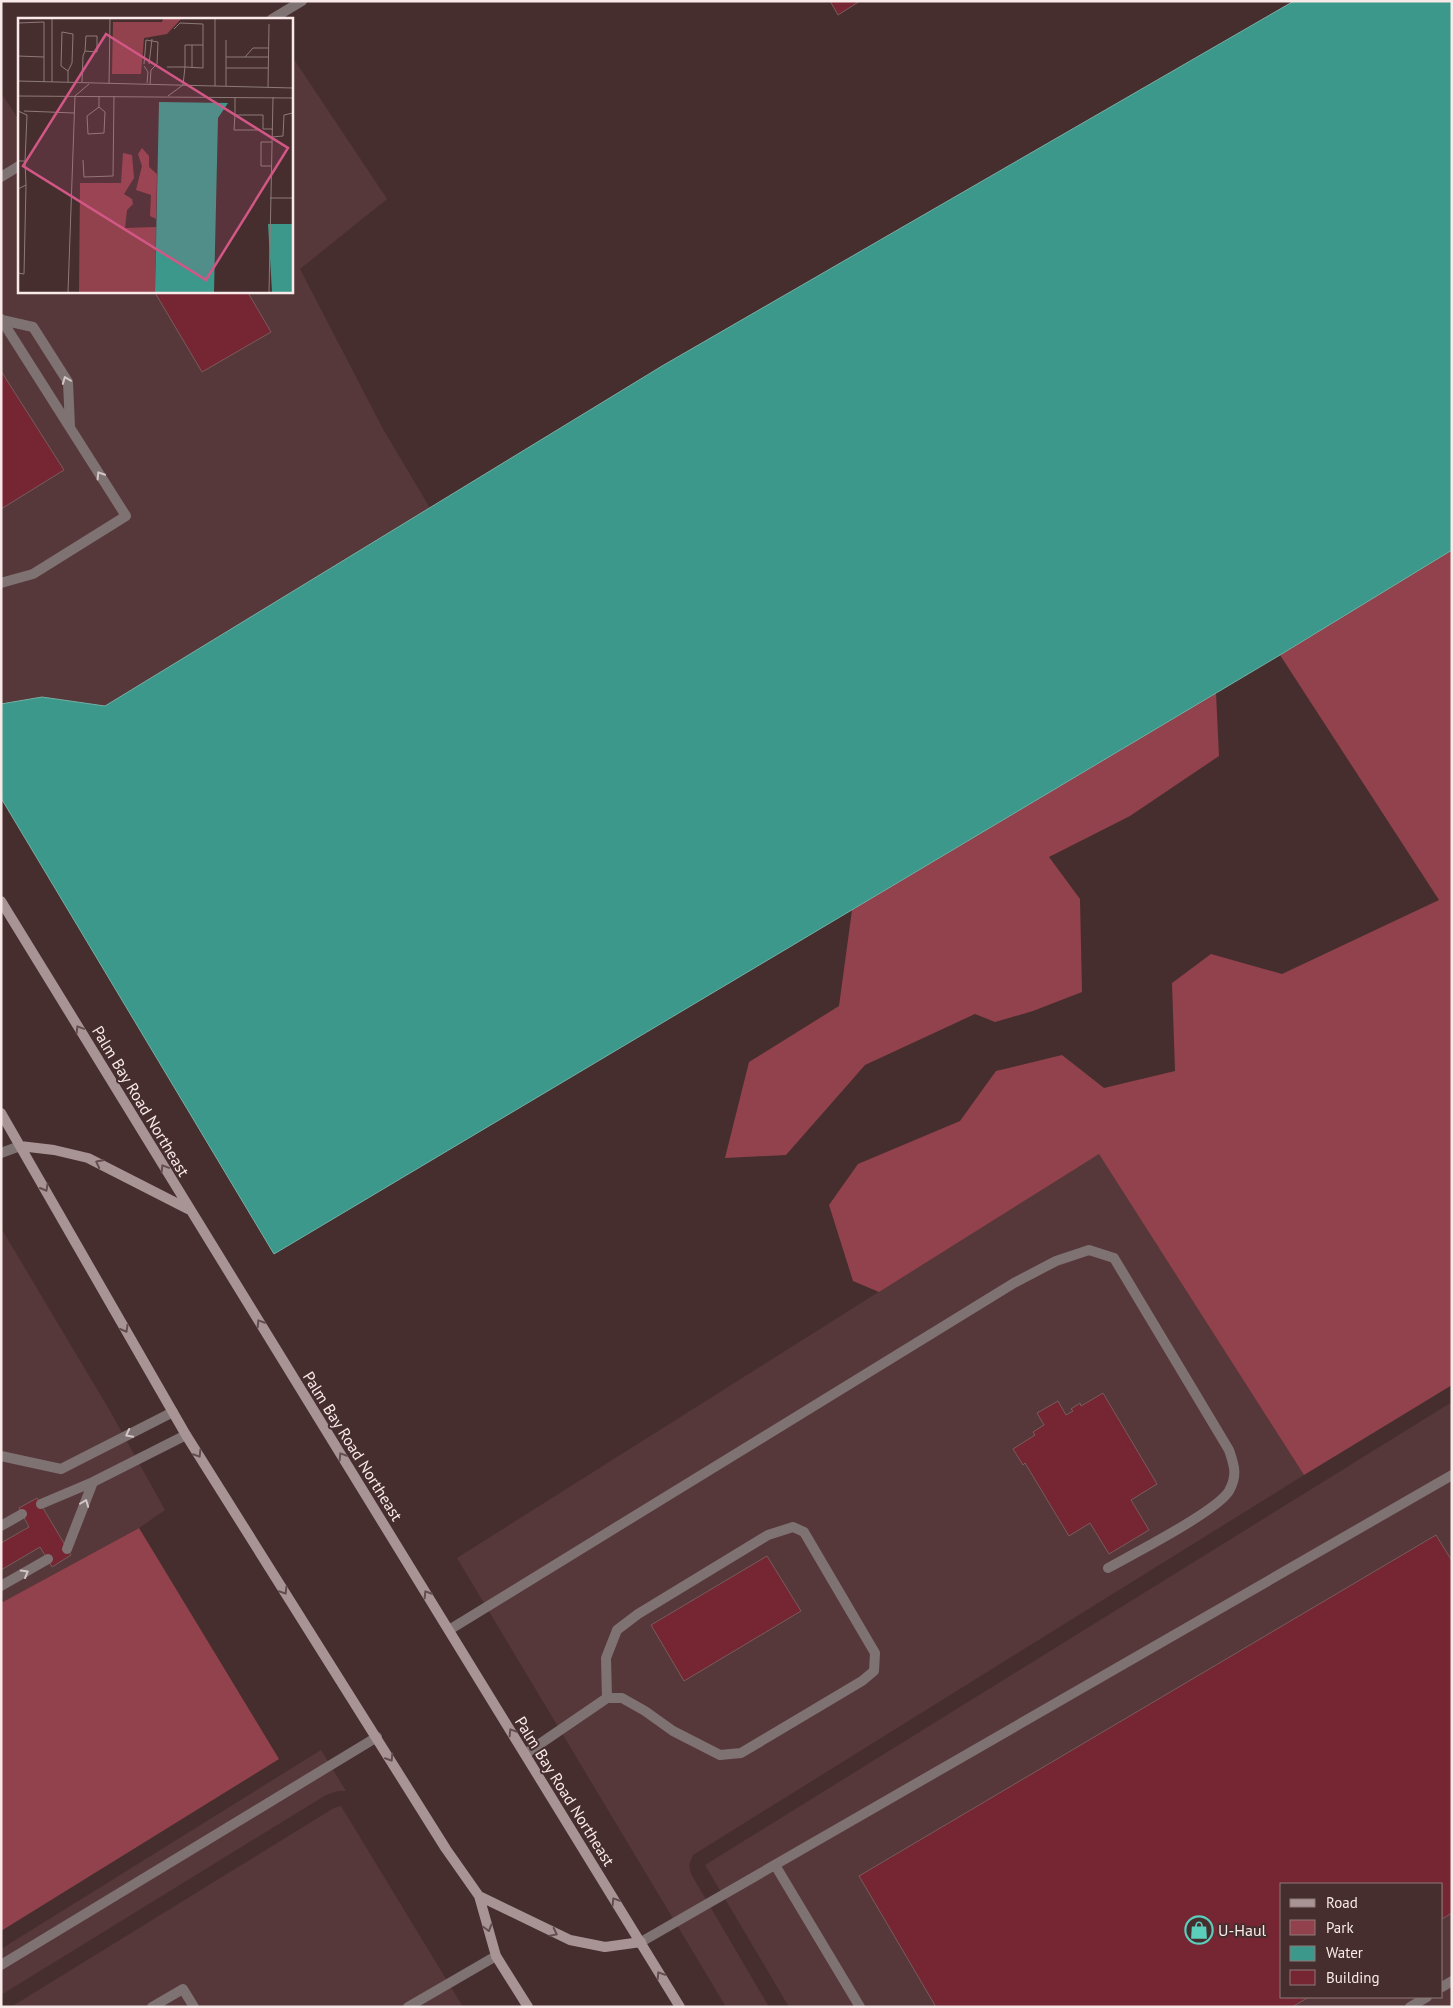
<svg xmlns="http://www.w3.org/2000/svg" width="1453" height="2008" font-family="'PT Sans',sans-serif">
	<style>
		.built { fill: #57383a; fill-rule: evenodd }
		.green { fill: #92424c }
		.water { fill: #3b988a; stroke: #74b0a6 }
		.building { fill: #762532; stroke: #775c5d }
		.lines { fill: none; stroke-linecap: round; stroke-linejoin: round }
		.lane { stroke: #7f7273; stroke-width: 10 }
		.street { stroke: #7f7273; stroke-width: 10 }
		.secondary { stroke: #a99495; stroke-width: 10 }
		.oneway { stroke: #d4c5c6 }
		.oneway2 { stroke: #644d4e }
		.labels { text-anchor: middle; stroke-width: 4; stroke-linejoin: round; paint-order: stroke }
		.street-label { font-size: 16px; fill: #f9e9e9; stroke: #462e2f }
		.poi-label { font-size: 16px; fill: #f9e9e9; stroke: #462e2f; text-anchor: start }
		.inset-road { fill: none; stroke: #8e7979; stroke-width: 1 }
		.view { fill: #d25786; fill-opacity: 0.15; stroke: #d25786; stroke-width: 2.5 }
		.inset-edge { fill: none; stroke: #f9e9e9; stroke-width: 2.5 }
	</style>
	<rect width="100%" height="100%" fill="#462e2f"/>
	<path class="built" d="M291 55 387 199 300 269 383 429 430 508 105 706 42 697 1 704V93L19 120V291H291Z
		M1099 1153 1304 1475 693 1855 689 1865 691 1874 769 2007H726L457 1558Z
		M1 1228 110 1411 165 1510 139 1528 1 1603Z
		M1452 1402V2007H789L705 1865ZM1282 1884H1442V1997H1282Z
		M321 1750 346 1791H338L326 1795 1 1995V1949Z
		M341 1806 463 2007H11L334 1808Z"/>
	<path class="green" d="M1452 550V1385L1304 1475 1099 1154 879 1292 853 1281 829 1205 858 1164 960 1121 996 1071 1062 1055 1104 1088 1175 1071 1172 983 1211 954 1282 974 1439 900 1280 655Z
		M1216 693 1219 756 1130 816 1049 857 1080 899 1082 992 1033 1011 995 1022 975 1014 865 1065 786 1155 725 1158 749 1062 839 1006 852 910Z
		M139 1528 279 1759 1 1931V1603Z"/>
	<path class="water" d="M1294 1H1452V550L1280 655 274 1254 1 798V704L42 697 105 706 662 366Z"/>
	<path class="building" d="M830 1H860L838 15Z
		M154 291H247L271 332 202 372Z
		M1 371 64 470 1 509Z
		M1103 1393 1157 1484 1131 1500 1149 1530 1109 1554 1090 1523 1069 1536 1025 1463 1023 1465 1013 1449 1035 1435 1033 1432 1044 1425 1037 1413 1058 1401 1066 1415 1073 1411 1071 1409 1080 1403 1081 1406Z
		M37 1498 71 1555 52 1567 40 1547 1 1570V1543L29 1527 19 1508Z
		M1436 1535 1452 1561V1913L1442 1919V1884H1282V1997H1309L1292 2007H936L859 1876Z
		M767 1556 801 1611 684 1681 651 1625Z"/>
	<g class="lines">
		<path class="lane" d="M1 319 126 516 33 574 1 583
			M2 320 33 327 68 382 70 427
			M1 1153 20 1146
			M1 1456 61 1469 173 1412
			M41 1504 93 1482
			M1 1526 22 1514
			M67 1549 93 1482 186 1435
			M1 1586 48 1559
			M449 1630 1014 1283 1056 1261 1089 1250 1114 1258 1229 1450C1234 1465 1238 1475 1229 1491 1217 1511 1133 1554 1108 1568
			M525 1754 607 1698H622L645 1711 673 1731 720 1755 741 1753 862 1681 874 1671 875 1653 804 1532 793 1527 768 1535 638 1614 617 1630 606 1658 607 1698
			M775 1865 860 2007
			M641 1942 1452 1475
			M1 1965 377 1737
			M1442 1987 1452 1981
			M152 2007 183 1989 194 2007
			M408 2007 496 1956
			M1410 2007 1427 1997"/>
		<path class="street" d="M272 19 302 1
			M1 177 19 166"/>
		<path class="secondary" d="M1 901 680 2007
			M1 1113 186 1435 446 1849 479 1896 496 1956 528 2007
			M20 1146 54 1150 88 1158 188 1209
			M479 1896 570 1940 605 1947 641 1942"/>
	</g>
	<defs><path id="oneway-chevron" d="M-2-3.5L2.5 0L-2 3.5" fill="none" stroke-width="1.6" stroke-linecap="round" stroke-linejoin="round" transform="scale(1.25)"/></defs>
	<g class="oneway">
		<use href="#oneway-chevron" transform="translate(66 380) rotate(-111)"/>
		<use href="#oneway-chevron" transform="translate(100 475) rotate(-122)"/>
		<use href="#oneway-chevron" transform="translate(129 1434) rotate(153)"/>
		<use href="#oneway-chevron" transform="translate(85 1503) rotate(-69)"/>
		<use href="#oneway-chevron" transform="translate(25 1573) rotate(-30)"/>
	</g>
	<g class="oneway2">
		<use href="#oneway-chevron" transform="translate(79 1029) rotate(-121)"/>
		<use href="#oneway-chevron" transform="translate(99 1163) rotate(-153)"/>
		<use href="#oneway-chevron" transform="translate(164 1168) rotate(-121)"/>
		<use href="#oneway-chevron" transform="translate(45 1188) rotate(60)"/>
		<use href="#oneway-chevron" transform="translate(260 1323) rotate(-122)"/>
		<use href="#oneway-chevron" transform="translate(125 1329) rotate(60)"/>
		<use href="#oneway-chevron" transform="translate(198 1454) rotate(58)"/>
		<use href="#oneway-chevron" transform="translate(342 1456) rotate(-122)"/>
		<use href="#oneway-chevron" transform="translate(284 1591) rotate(58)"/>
		<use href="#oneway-chevron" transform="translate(427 1594) rotate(-122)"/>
		<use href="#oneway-chevron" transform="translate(512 1732) rotate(-122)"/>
		<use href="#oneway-chevron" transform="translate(390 1758) rotate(58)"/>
		<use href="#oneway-chevron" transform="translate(615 1901) rotate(-122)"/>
		<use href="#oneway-chevron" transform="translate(488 1928) rotate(74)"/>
		<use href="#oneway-chevron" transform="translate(554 1933) rotate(26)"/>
		<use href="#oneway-chevron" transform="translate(660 1975) rotate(-122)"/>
	</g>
	<defs>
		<g id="shop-ring" transform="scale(1.4375)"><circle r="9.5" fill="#462e2f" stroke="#5bcebc" stroke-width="1.5"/><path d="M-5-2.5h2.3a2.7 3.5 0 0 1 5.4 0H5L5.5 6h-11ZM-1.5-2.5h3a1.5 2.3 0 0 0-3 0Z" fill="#5bcebc"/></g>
	</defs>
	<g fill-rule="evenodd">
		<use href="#shop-ring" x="1199" y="1930"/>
	</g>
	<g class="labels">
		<g class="street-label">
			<text transform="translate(141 1101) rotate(59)" y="6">Palm Bay Road Northeast</text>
			<text transform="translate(353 1446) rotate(58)" y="6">Palm Bay Road Northeast</text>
			<text transform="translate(565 1791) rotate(58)" y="6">Palm Bay Road Northeast</text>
		</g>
		<g class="poi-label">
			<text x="1218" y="1936">U-Haul</text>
		</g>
	</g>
	<g transform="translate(18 18)">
		<rect width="275" height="275" fill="#462e2f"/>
		<path d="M145 1H163L149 16 126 20 123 56H94L95 4H144ZM124 130 131 138V149L139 156 138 201 132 198 133 177 118 172 124 148 120 136ZM105 135 114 137 116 160 106 176 114 181 115 186 109 192 107 210 138 209 137 274H61L62 165H103Z" fill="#92424c"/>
		<path d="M141 84 210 85 200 100 196 274H137ZM250 206H275V274H254Z" fill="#3b988a"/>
		<path class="inset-road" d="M34 1V64M0 5 26 4V39M156 11 162 5 185 6V27M0 38 26 39V64M208 39V22M227 39H250M126 46 128 22 140 24 139 46 133 52 132 66M131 46 134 21M126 48 130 54 129 65M149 49H167V27H185V50L167 49 165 67M174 50V27M208 50H250M0 63 275 70M50 64V53L54 45 55 16 44 14 43 48 50 53M64 64 65 38 67 33 79 34V18H68L67 33M91 66 92 1M197 68V1M208 68V39H227L235 30H250M250 69 251 6M0 78 275 80M57 78 71 66M81 78V89L69 98 70 116 86 115 87 94 81 89M150 78 165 67M217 79V97H245V111H255M0 93 9 97 7 143H0M6 93 56 95M217 97 216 112H241M254 119 265 118 266 97 275 95M65 142 66 159 95 158 96 78M253 148H243V124H254M0 171 8 167 7 143M252 180H275M0 255 6 256 8 167M50 274 57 78M251 274 255 79"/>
		<path class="view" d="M88 16 270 130 188 262 5 148Z"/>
		<rect width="275" height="275" class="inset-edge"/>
	</g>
	<rect width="1453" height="2008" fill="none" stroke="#f9e9e9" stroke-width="5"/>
	<rect x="1280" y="1883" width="162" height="115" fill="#462e2f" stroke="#8e7979"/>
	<rect x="1290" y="1899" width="25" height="8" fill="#a99495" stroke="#8e7979"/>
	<text x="1326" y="1908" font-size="15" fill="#f9e9e9">Road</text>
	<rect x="1290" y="1920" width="25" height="15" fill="#92424c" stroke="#8e7979"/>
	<text x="1326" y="1933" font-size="15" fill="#f9e9e9">Park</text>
	<rect x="1290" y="1946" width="25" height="15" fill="#3b988a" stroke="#8e7979"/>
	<text x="1326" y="1958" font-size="15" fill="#f9e9e9">Water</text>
	<rect x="1290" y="1970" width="25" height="15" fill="#762532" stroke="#8e7979"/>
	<text x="1326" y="1983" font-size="15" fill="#f9e9e9">Building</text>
</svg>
